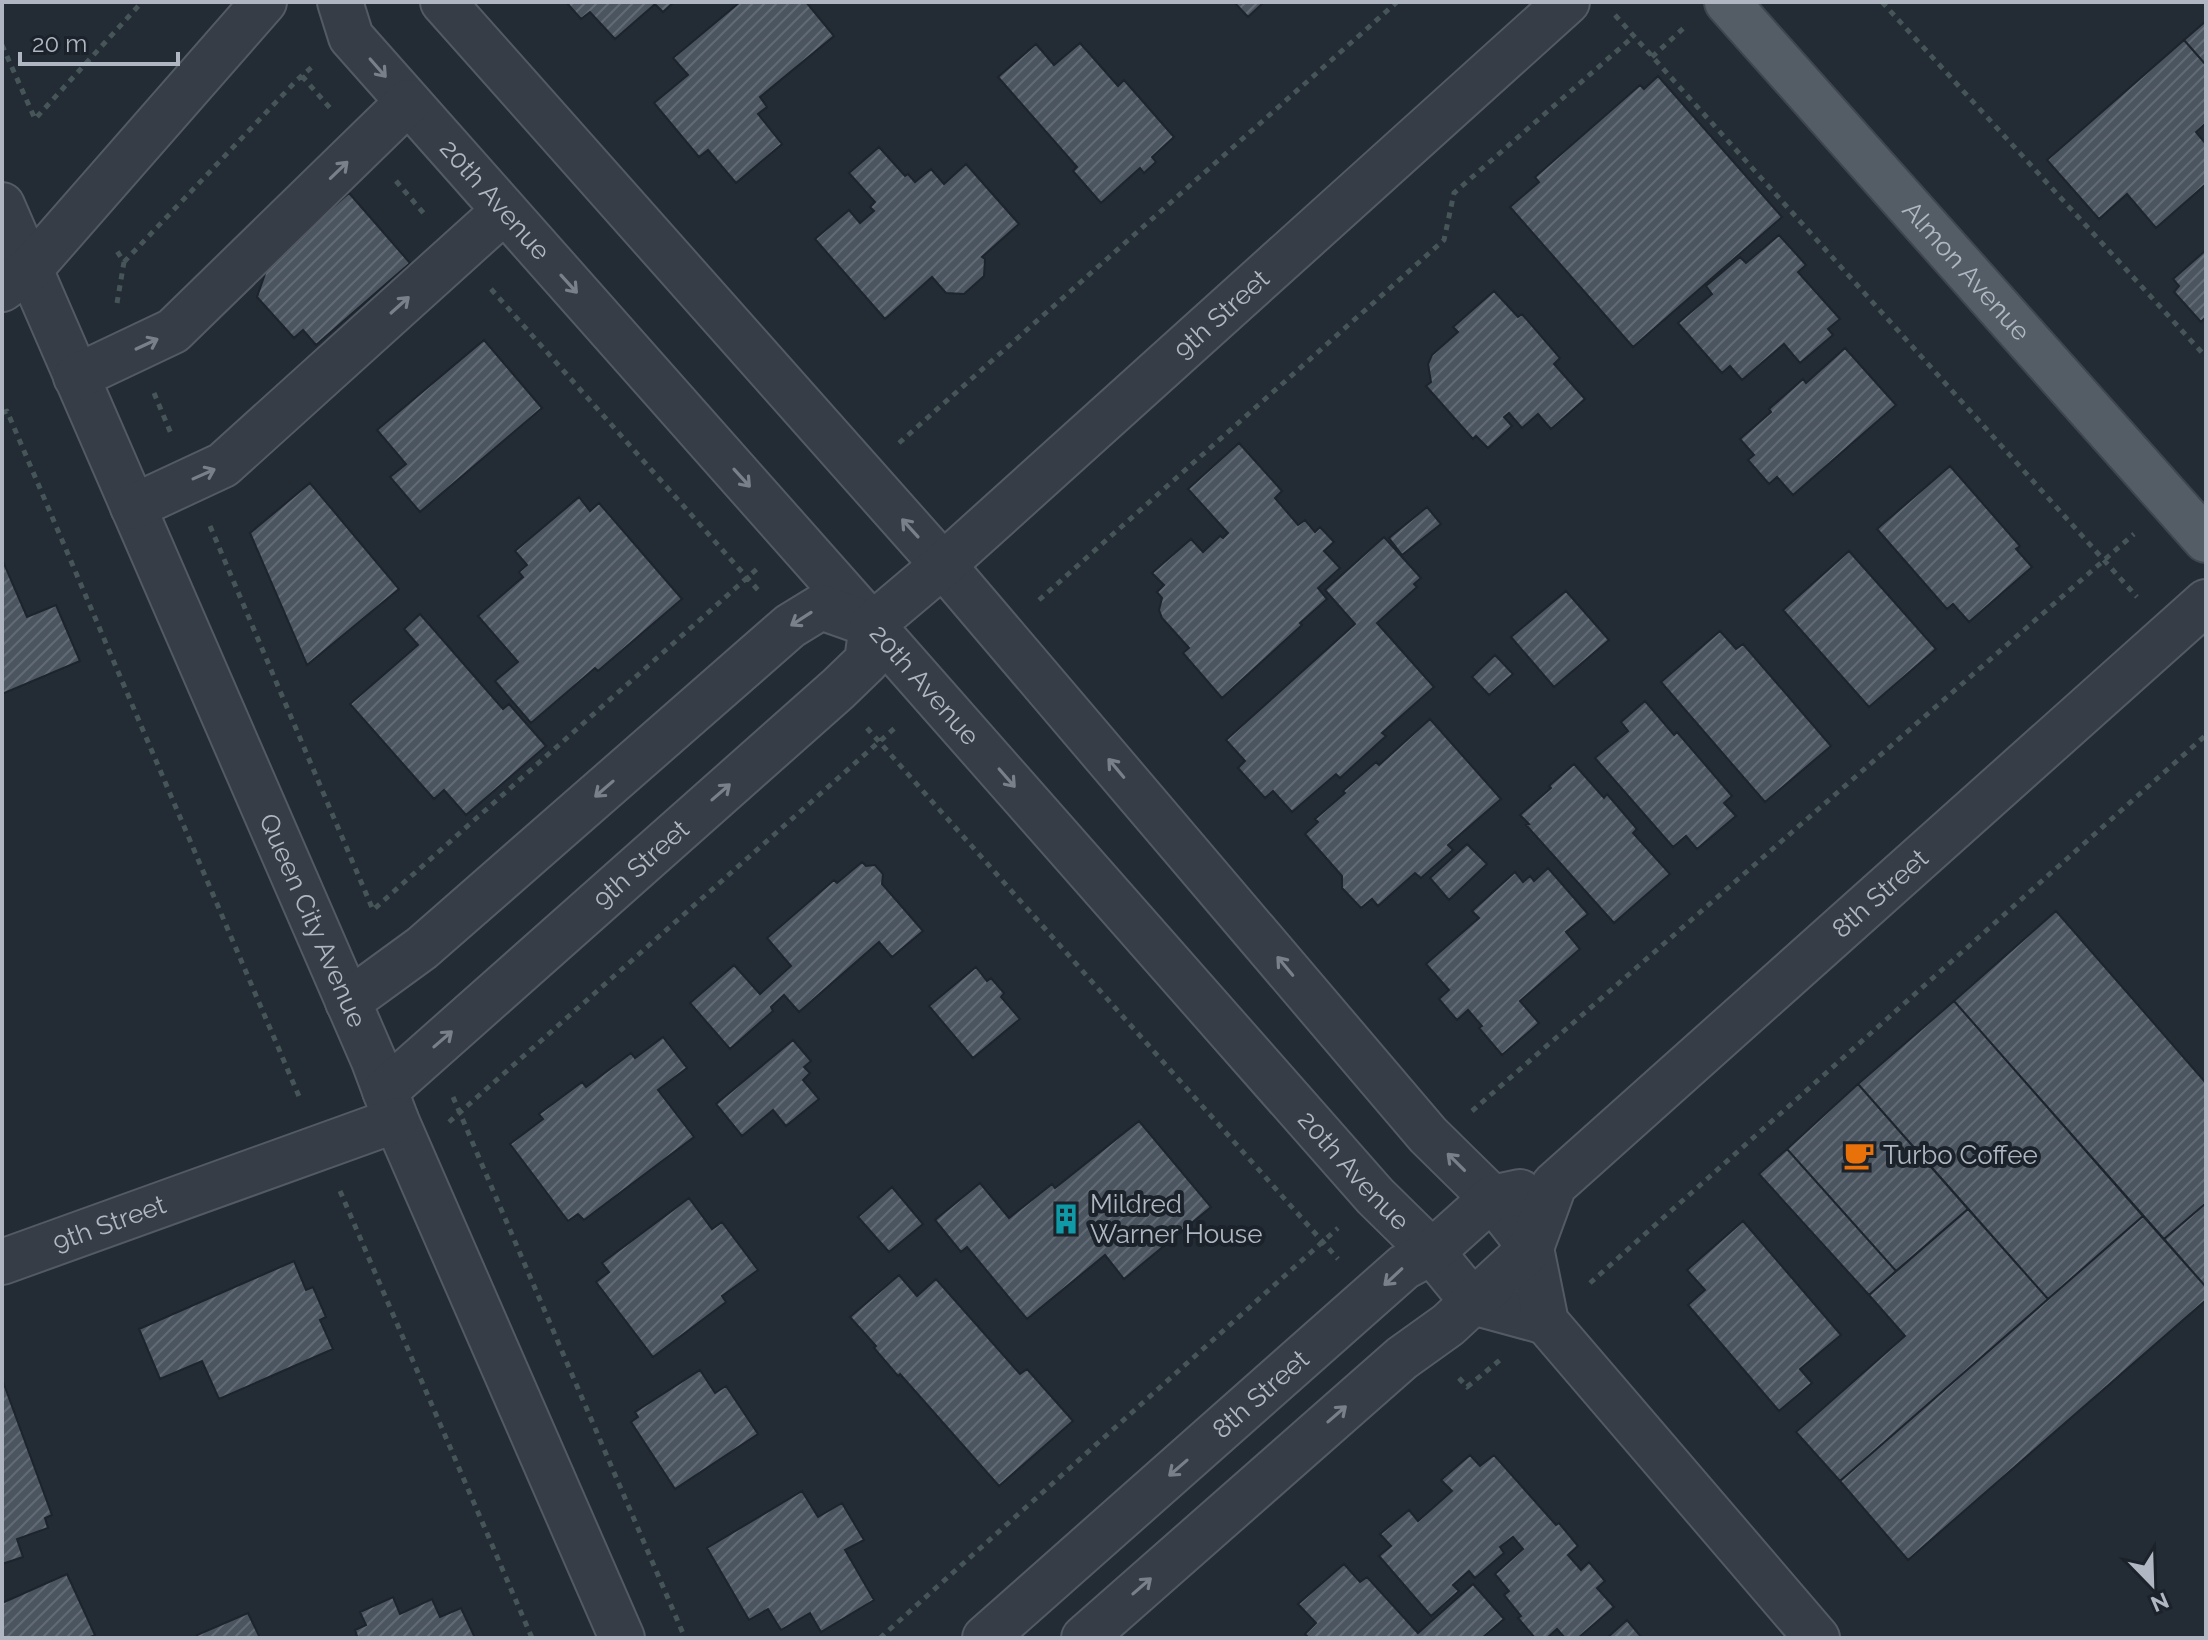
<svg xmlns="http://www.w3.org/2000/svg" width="2208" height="1640" font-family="Raleway,sans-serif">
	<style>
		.building { fill: url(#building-hatch); stroke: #1d242c; stroke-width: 2 }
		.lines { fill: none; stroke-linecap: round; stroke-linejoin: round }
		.minor-casing { stroke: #535a63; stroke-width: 48 }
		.major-casing { stroke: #3f464f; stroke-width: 48 }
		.path { stroke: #465557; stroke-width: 5; stroke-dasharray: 6 6; stroke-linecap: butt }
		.minor { stroke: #363d46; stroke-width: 44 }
		.major { stroke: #545c66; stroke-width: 44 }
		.oneway { stroke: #79808a }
		.labels { text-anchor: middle; stroke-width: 8; stroke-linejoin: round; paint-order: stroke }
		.street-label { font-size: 26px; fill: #b0b7c2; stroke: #1b222a }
		.poi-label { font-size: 26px; fill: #b0b7c2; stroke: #1b222a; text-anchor: start }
	</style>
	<defs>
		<pattern id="building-hatch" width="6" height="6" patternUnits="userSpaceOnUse" patternTransform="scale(2)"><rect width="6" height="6" fill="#4b5560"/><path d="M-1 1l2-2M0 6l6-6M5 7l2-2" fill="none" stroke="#626b75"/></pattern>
	</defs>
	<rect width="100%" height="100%" fill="#232b35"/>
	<path class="building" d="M566 2H674L663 12 655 4 615 39 590 12 581 19Z
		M740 2H806L834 36 760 97 767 107 758 114 782 144 736 183 708 150 699 157 654 103 688 75 673 58Z
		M1234 2H1264L1248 17Z
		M2206 21V65L2184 40Z
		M2184 40 2206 65V123L2196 132 2206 144V184L2156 228 2127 194 2099 219 2047 160Z
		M1080 43 1118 86 1124 80 1174 137 1152 157 1156 162 1144 173 1140 168 1101 203 1073 171 1077 167 998 77 1036 44 1054 65Z
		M1658 76 1782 217 1633 347 1510 207 1539 182 1535 177 1640 85 1644 89Z
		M879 147 905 176 908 174 915 182 931 169 944 184 966 164 1019 224 982 257 985 259 984 276 964 294 946 293 932 277 885 319 815 239 849 210 860 223 874 211 870 207 875 202 849 173Z
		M349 193 410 263 316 345 303 330 294 338 257 297 276 242 288 247Z
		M1779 235 1806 265 1798 272 1840 319 1828 329 1833 335 1800 363 1784 344 1742 380 1730 366 1722 373 1678 323 1712 294 1706 286 1740 257 1746 263Z
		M2206 250V317L2201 322 2174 292 2179 286 2173 279Z
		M1494 291 1518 317 1522 314 1560 358 1554 364 1585 399 1551 429 1538 414 1522 428 1509 413 1504 417 1512 426 1488 448 1476 436 1473 439 1426 386 1431 382 1428 364 1432 355 1458 332 1453 327Z
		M484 340 542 408 420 512 390 477 406 464 377 430Z
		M1845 348 1896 405 1793 495 1777 477 1769 484 1748 460 1754 455 1740 439 1771 412 1769 409 1803 379 1806 383Z
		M1239 443 1282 491 1275 498 1298 525 1305 520 1315 532 1320 527 1334 542 1324 551 1340 568 1318 588 1327 599 1300 623 1302 625 1222 698 1183 653 1189 648 1162 618 1159 610 1162 598 1157 592 1164 585 1152 573 1191 539 1203 552 1220 536 1223 538 1228 533 1188 489Z
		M1950 466 2020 546 2016 549 2032 567 1969 622 1953 604 1947 609 1877 529Z
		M310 483 399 589 307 665 250 533Z
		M579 497 590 511 599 503 682 599 598 671 595 668 531 723 495 681 518 662 478 616 523 577 519 572 527 565 515 551Z
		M1427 507 1441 524 1402 555 1389 538Z
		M1384 537 1421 578 1414 584 1417 587 1377 623 1434 687 1382 733 1386 736 1340 778 1336 774 1292 812 1273 791 1265 798 1238 768 1245 761 1226 740 1355 624 1325 590Z
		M1849 551 1936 649 1869 707 1783 610Z
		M2 559 27 617 56 605 80 661 2 694Z
		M1566 591 1609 640 1554 687 1511 637Z
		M420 614 503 709 509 704 546 746 466 815 444 790 434 799 350 704 418 645 404 629Z
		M1720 631 1736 649 1743 644 1831 746 1765 802 1661 682Z
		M1495 655 1513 674 1489 695 1472 677Z
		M1645 701 1674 735 1677 732 1732 796 1724 803 1736 816 1697 849 1686 836 1673 847 1595 758 1628 731 1621 722Z
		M1430 719 1501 799 1448 845 1453 850 1421 878 1415 873 1378 906 1372 899 1361 908 1342 888V876L1305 834 1318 822 1315 819 1345 793 1343 791 1376 762 1379 765Z
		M1574 764 1604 798 1607 794 1637 829 1633 833 1670 874 1614 923 1526 825 1529 824 1520 815 1551 788 1549 786Z
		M1467 844 1487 864 1449 900 1430 878Z
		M862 862 866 866 875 865 883 874 882 884 923 931 892 957 879 942 799 1012 784 995 771 1007 773 1011 730 1049 690 1003 734 965 760 994 791 966 767 938 834 880 837 883Z
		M1548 868 1588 914 1566 932 1580 949 1520 1001 1539 1023 1502 1055 1479 1028 1482 1026 1468 1010 1457 1020 1439 999 1449 990 1426 964 1479 918 1472 911 1515 872 1523 882 1530 876 1534 881Z
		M2056 911 2206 1083V1203L2164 1239 1954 1001Z
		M976 967 987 981 991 978 1004 993 1001 997 1020 1019 973 1058 929 1006Z
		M1954 1001 2143 1216 2048 1299 1858 1084Z
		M663 1037 687 1068 658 1090 694 1137 584 1220 578 1214 568 1221 510 1144 543 1119 539 1114 582 1082 586 1087 631 1053 635 1058Z
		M793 1040 811 1061 804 1067 810 1073 803 1080 819 1099 786 1126 773 1110 742 1136 716 1104Z
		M1858 1084 1968 1209 1896 1271 1787 1149Z
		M1139 1121 1211 1207 1124 1279 1105 1255 1027 1319 967 1247 961 1252 935 1220 980 1183 1009 1218 1052 1184 1055 1188Z
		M1787 1149 1896 1271 1869 1295 1759 1174Z
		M892 1187 923 1224 889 1252 858 1217Z
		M689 1198 712 1229 722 1222 758 1270 722 1296 726 1302 653 1357 596 1282 609 1272 602 1263Z
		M2206 1203V1287L2164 1239Z
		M1968 1209 2048 1299 1840 1481 1796 1432 1905 1336 1869 1295Z
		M2143 1216 2206 1287V1300L1908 1560 1840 1481Z
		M1743 1221 1841 1335 1800 1369 1812 1383 1779 1411 1688 1305 1705 1290 1687 1270Z
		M294 1261 306 1290 313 1287 326 1317 320 1320 333 1349 219 1399 202 1361 160 1379 139 1329Z
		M899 1275 917 1296 936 1279 1020 1374 1027 1369 1073 1421 999 1486 900 1374 898 1376 874 1348 876 1346 850 1317Z
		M700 1370 715 1393 726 1386 758 1434 675 1489 631 1422 638 1417 635 1412Z
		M2 1379 52 1515 45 1518 48 1528 17 1539 23 1557 2 1564Z
		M1470 1455 1480 1466 1494 1455 1556 1525 1559 1523 1578 1546 1568 1555 1581 1570 1589 1562 1605 1581 1597 1588 1614 1607 1578 1638H1565L1557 1629 1547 1638H1535L1518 1618 1521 1616 1504 1595 1509 1591 1495 1574 1523 1549 1513 1537 1500 1547 1504 1553 1475 1578 1469 1571 1453 1585 1459 1591 1431 1616 1379 1556 1391 1546 1380 1534 1409 1510 1418 1521 1452 1491 1441 1480Z
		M802 1491 818 1517 842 1503 864 1540 845 1550 874 1600 821 1632 810 1613 781 1630 768 1609 749 1620 707 1548Z
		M1344 1564 1360 1582 1367 1577 1418 1633 1473 1584 1504 1619 1482 1638H1309L1305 1634 1316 1623 1298 1604Z
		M67 1574 95 1635 88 1638H2V1603Z
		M393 1597 400 1614 432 1599 440 1617 461 1608 475 1638H352L357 1636 355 1630 366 1625 360 1612Z
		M248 1613 260 1638H198L197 1635Z
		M1627 1620 1642 1638H1607Z"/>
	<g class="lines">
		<g class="minor-casing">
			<g id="minor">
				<path id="s1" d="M340 2 351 37 872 625 1375 1196 1432 1252 1473 1302 1546 1322"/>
				<path d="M443 2 943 565 1428 1135 1492 1198 1531 1248 1546 1322 1817 1638"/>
				<path id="s2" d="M2 205 374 1061 396 1120 622 1638"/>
				<path d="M2 289 30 269 264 2"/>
				<path d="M76 377 173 331 408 102"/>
				<path d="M133 507 223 465 504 211"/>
				<path d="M348 1002 422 948 790 626 821 607 872 625"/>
				<path id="s3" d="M385 1091 838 689 867 661 872 625 943 565 1567 2"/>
				<path id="s4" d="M2 1262 396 1120"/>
				<path id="s5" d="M985 1638 1404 1267 1432 1252 1492 1198 1520 1192"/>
				<path id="s6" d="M1084 1638 1402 1358 1448 1325 1531 1248 1554 1185 2206 602"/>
			</g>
		</g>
		<g class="major-casing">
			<g id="major">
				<path id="s7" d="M1727 2 2206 540"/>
			</g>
		</g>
		<path class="path" d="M1882 2 2206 357
			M1615 15 2137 597
			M2 45 35 119 142 2
			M1652 57 1687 25
			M302 76 330 108
			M396 181 426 216
			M124 262 297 80 313 66
			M491 289 758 590
			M117 303 124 262 117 251
			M154 393 172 436
			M2 413 7 411 301 1101
			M899 443 1397 2
			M210 526 373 910 757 569
			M1039 600 1444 240 1454 193 1634 36
			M867 728 1338 1259
			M453 1097 685 1638
			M1472 1111 2134 534
			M449 1122 897 726
			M340 1191 532 1638
			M1590 1283 2206 735
			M1459 1378 1467 1387 1500 1360
			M880 1638 1338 1228"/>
		<use href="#minor" class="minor"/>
		<use href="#major" class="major"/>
	</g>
	<defs><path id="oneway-shaft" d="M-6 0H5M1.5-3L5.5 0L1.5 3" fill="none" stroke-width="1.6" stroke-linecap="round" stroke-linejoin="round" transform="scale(2)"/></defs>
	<g class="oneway">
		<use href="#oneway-shaft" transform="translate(378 68) rotate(49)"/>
		<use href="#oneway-shaft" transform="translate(339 170) rotate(-44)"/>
		<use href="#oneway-shaft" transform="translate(569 284) rotate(48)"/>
		<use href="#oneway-shaft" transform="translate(400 305) rotate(-42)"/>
		<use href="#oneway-shaft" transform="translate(147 344) rotate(-25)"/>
		<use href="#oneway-shaft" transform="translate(204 474) rotate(-24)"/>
		<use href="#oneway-shaft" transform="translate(742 478) rotate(48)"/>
		<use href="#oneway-shaft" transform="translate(910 528) rotate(-132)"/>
		<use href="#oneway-shaft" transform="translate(801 619) rotate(147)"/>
		<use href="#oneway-shaft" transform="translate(1116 768) rotate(-130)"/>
		<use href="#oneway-shaft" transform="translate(1007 778) rotate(49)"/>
		<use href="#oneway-shaft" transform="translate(604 789) rotate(139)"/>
		<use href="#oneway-shaft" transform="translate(721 792) rotate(-41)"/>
		<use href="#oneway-shaft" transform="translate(1285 966) rotate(-130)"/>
		<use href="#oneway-shaft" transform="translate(443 1039) rotate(-41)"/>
		<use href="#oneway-shaft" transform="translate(1456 1162) rotate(-135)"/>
		<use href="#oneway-shaft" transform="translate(1393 1277) rotate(137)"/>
		<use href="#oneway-shaft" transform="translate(1337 1414) rotate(-41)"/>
		<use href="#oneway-shaft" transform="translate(1178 1468) rotate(139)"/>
		<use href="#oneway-shaft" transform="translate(1142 1586) rotate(-41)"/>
	</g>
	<defs>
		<g id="cafe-bare" transform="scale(2.4)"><path d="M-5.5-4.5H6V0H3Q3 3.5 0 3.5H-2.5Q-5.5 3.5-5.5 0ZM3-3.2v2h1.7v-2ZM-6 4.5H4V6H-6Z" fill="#e8710a" stroke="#1b222a" stroke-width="2.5" paint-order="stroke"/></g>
		<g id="building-bare" transform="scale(2.4)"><path d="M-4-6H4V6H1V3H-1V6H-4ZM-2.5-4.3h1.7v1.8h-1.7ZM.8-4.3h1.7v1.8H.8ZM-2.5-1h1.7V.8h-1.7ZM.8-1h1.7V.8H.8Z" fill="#0f9aa8" stroke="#1b222a" stroke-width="2.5" paint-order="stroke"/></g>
	</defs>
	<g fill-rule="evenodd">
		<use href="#cafe-bare" x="1859" y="1155"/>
		<use href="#building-bare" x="1066" y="1219"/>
	</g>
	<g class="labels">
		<g class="street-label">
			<text dy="9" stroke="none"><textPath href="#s1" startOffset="254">20th Avenue</textPath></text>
			<text dy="9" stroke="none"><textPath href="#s7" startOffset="360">Almon Avenue</textPath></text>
			<text dy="9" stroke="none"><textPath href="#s3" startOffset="1150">9th Street</textPath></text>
			<text dy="9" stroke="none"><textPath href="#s1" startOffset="902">20th Avenue</textPath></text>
			<text dy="9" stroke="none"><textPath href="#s3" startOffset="342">9th Street</textPath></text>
			<text dy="9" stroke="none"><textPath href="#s6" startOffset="1098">8th Street</textPath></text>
			<text dy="9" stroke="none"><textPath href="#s2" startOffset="780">Queen City Avenue</textPath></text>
			<text dy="9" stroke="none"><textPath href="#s1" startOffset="1550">20th Avenue</textPath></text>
			<text dy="9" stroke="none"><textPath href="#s4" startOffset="114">9th Street</textPath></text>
			<text dy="9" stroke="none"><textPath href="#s5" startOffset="368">8th Street</textPath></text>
		</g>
		<g class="poi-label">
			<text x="1883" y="1164">Turbo Coffee</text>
			<text x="1090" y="1213">Mildred<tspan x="1090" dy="30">Warner House</tspan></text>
		</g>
	</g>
	<rect width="2208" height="1640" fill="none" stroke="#b0b7c2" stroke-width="8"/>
	<g transform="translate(2152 1584) rotate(157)" stroke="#1b222a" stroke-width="6" paint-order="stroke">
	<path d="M0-6L14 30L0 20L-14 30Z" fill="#b0b7c2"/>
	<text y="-12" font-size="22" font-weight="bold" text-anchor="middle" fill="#b0b7c2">N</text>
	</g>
	<path d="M20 52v12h158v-12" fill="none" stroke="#b0b7c2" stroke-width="4"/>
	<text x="32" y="52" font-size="24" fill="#b0b7c2" stroke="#1b222a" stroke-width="6" paint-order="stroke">20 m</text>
</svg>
